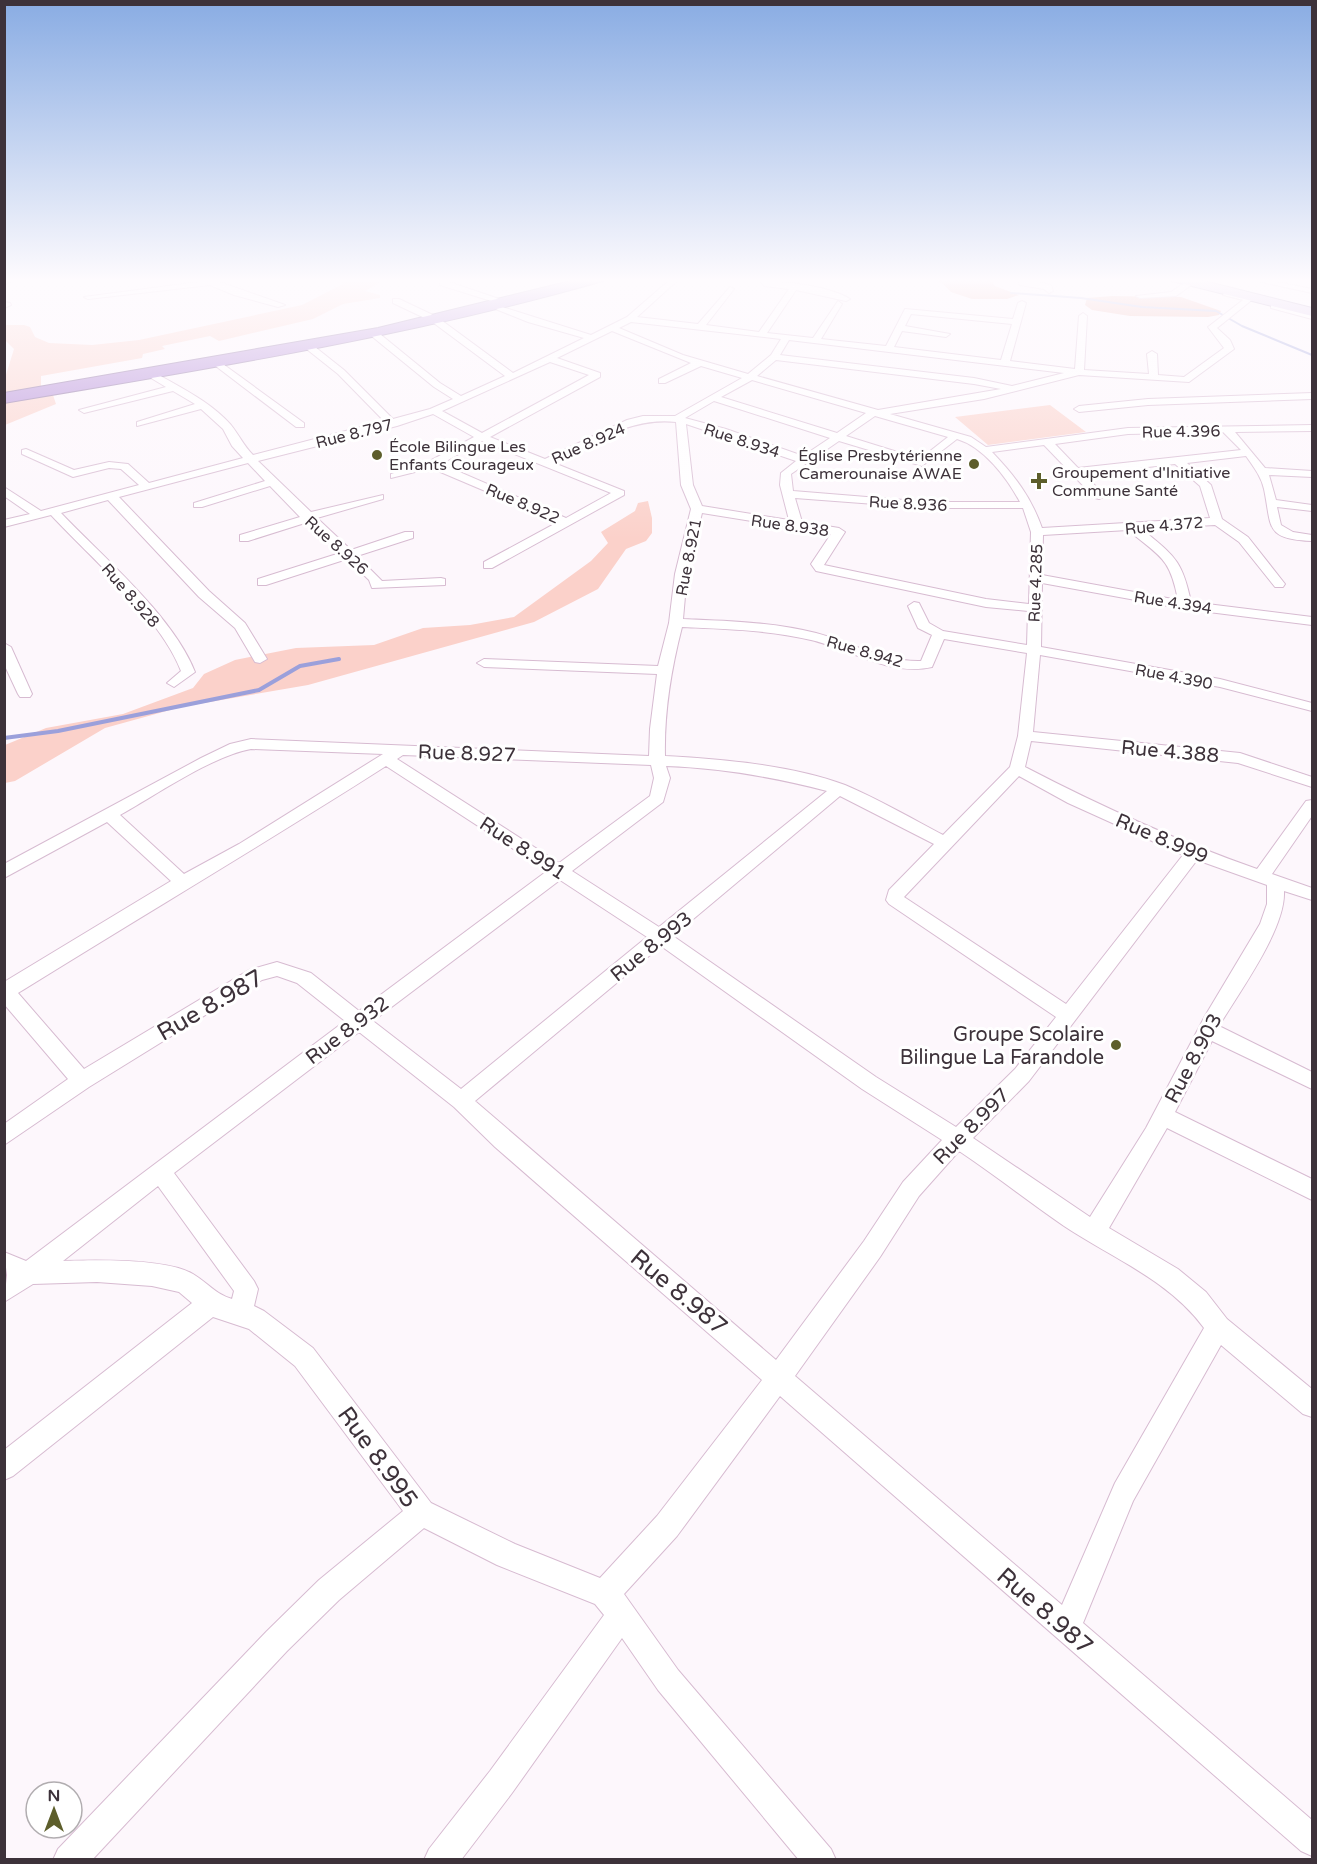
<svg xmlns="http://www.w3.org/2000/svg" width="1317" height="1864" font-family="'Varela Round',sans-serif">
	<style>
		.green { fill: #fbd1ca }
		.forest { fill: #e9a399 }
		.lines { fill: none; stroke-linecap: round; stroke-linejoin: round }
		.stream-far1 { stroke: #9ba0db; stroke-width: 2 }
		.stream { stroke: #9ba0db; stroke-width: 4 }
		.street-casing { stroke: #d7bbd1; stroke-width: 2 }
		.primary-casing { stroke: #886a9f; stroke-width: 2 }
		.highway-casing { stroke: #886a9f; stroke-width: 2 }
		.street { fill: #fff; fill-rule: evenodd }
		.primary { fill: #d0b8e6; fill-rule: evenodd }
		.highway { fill: #b188d6; fill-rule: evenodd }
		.poi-dot { fill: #5d5e2b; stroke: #fff; stroke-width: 2 }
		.labels { text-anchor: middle; stroke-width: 6; stroke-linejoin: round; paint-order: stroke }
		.far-street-label { font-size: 16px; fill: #3d323a; stroke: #fff }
		.far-poi-label { font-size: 16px; fill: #3d323a; stroke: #fff; text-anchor: start }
		.street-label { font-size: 20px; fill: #3d323a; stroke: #fff }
		.poi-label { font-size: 20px; fill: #3d323a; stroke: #fff; text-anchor: end }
		.near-street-label { font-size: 24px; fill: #3d323a; stroke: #fff }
	</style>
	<rect width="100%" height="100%" fill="#fdf7fc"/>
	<path class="green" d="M342 278H379L381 282 365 291 380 295V298L343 304 313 319 219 341 210 336 162 346 165 349 143 354 142 358 41 376V389L5 395V378L14 349 5 340V325H24L30 327 35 337 49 343 92 345 139 340 302 305 343 284Z
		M53 395 56 404 5 425V403Z
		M1050 405 1086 432 988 445 955 417Z
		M648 501 652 518V533L646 541 626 549 598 589 534 622 308 685 181 707 105 728 15 781 5 783V745L46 728 123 714 193 688 204 674 235 660 296 648 374 645 423 628 470 625 514 617 591 561 608 543 601 532 635 511 638 503Z"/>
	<path class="forest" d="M925 278H989L995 286 1019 295 1007 299H972L951 292 942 283Z
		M1112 296 1181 297 1221 311 1219 315 1208 317 1130 316 1092 310 1085 305 1087 298Z"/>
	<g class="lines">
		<path class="stream-far1" d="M1011 293 1081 298 1142 307 1216 311 1242 326 1312 355"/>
		<path class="stream" d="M4 738 58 731 259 690 300 666 339 659"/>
		<g class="street-casing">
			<path id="street" d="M8 278H17L4 285V279Z
				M672 278H680L637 317 698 324 730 287 734 289 706 325 759 332 789 289 764 286 761 282C783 280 832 287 850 299L846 301 796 290 767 333 813 338 838 301 842 304 821 339 886 346 905 309 1013 319 1018 303 1022 301 1026 303 1010 361 1075 369 1079 316 1083 313 1087 316 1084 370 1149 374 1147 354 1152 351 1157 354 1158 375 1184 377 1224 348 1208 327 1243 300 1223 295 1226 291 1253 299 1217 328 1230 340 1234 349 1189 382 1079 375 984 399 890 414 971 437 986 447 1128 428 1312 425V431L1235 432 1265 468 1312 471V477L1269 475 1276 500 1312 505V511L1277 507 1281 525 1293 532 1312 535V541C1264 539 1272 527 1264 489 1261 476 1253 466 1246 456L1187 463 1211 485 1222 519 1248 537 1285 584 1283 587H1275L1239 542 1215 525 1142 529C1174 556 1182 559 1191 602L1312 617V625L1185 609 1042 583 1041 647 1220 679 1312 703V711L1220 687 1040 655 1033 732 1240 753 1312 777V787L1238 763 1031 741 1025 767C1100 806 1177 841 1257 869L1306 801 1312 800V816L1272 874 1312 888V900L1284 891C1286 929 1239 992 1219 1026L1312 1072V1089L1212 1041 1175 1112 1312 1179V1200L1167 1128 1109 1228 1178 1269 1206 1292 1227 1319 1312 1389V1417L1303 1414 1221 1345 1133 1501 1083 1623 1312 1820V1856L1301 1851 780 1396 677 1536 624 1594 678 1670 831 1849 836 1860H799L658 1690 622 1638 512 1793 461 1860H424L429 1849 490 1771 604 1615 595 1604 497 1565 424 1528 339 1600 287 1651 92 1860H53L58 1849 267 1631 319 1580 403 1511 295 1366 249 1329 213 1317 13 1476 4 1480V1450L192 1303 179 1292 152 1286 97 1282 33 1284 4 1302 7 1275 4 1252 26 1261 345 1021 297 983 277 976 262 980 89 1087 4 1145V1124L68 1079 4 1004V982L171 881 107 822 4 878V864L201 758 230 744 251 739 649 756 650 729 657 674 484 667 477 663 484 659 658 666 669 623 675 574 691 509 681 485 676 422C630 417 593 443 554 463L624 491V495L492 568H484V562L558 522 431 468 391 478V474L428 462 474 437 433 414 397 426 258 461 311 512 383 495V499L317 518 351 550 405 532H413V538L357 556 382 581 441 578 445 579V585L372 588 369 580 347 559 266 585H258V579L340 553 308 522 248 541H240V535L300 517 270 486 202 507H194V503L265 481 248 463 119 497 209 591 245 623 267 659 260 663 255 662 235 628 199 597 108 500 61 513C103 557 173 616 195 672L174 687 167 683 181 671C161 618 90 557 51 515L4 527V520L30 514 4 496V487L41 511 139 485 121 469 109 468 73 477 22 454V450L26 449 74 470 109 462 128 464 149 483 243 458 232 446 223 429 201 409 137 426V422L195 404 173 391 84 413 79 410 166 387 146 375V371H152C179 387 210 401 231 425 239 435 244 446 253 455L384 421 338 374 304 347V343H310L344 370 393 419 430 409 453 399 434 387 369 334V330H375L440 383 461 396 505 376 431 321 393 303V299H399L437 317 513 373 584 338 528 322 493 308V304L591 335 627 317ZM911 314 1012 324 1001 360 894 347 902 331 946 337 950 334 905 326ZM631 322 781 339 771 355 748 374 683 355 619 328ZM612 331 691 363 659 379V383H665L701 366 742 378 675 416H643L627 420 545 459 490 437 600 377V373L557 358ZM789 340 1064 373 1012 386 974 378 780 355ZM776 360 974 384 1001 389 878 410 757 376ZM550 362 589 375 482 433 442 411ZM752 380 866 413 837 433 721 397ZM714 401 830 438 803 456 726 429 685 418ZM875 416 948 437 920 459 846 436ZM686 424 796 461 781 473 780 485 789 520 702 506 693 485ZM1223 432 1241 450 1078 468 1055 444 1128 434ZM957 439C984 447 1007 478 1020 502H928L793 491 791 474 839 441 922 466ZM482 441 611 493 566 518 441 464ZM1044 445 1095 498 1099 499 1105 496 1084 474 1175 464 1200 486 1210 518 1042 528C1031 497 1015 476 992 452ZM795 498 928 508H1023L1031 532 1029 604 986 599 824 565 845 532 839 528 802 522ZM702 513 831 534 811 564 816 571 986 607 1028 611 1027 645 943 631 929 623 919 603 914 602 908 606 918 628 932 635 921 661H918C883 661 850 642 816 633 773 622 727 621 683 619L687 574ZM1128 530C1160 557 1170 557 1178 600L1042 575 1043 535ZM682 627C725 629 769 630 811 640 850 649 891 677 932 667L944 639 1027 653 1018 736 1010 767 943 835C911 818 878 799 845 785 792 765 721 759 665 756 664 712 671 670 682 627ZM251 749 383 754 239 844 184 874 120 815C156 795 212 756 251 749ZM403 755 651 765 654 778 650 796 559 863 397 759ZM386 766 547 871 359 1011 311 973 277 962 249 970 84 1069 18 993C140 917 264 844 386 766ZM666 766C722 768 773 777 827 791L659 927 572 871 663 802 670 778ZM1019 776 1068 803 1183 855 1066 1004 904 897ZM840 796 934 844 889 890 886 900 889 904 1056 1017 1015 1069 956 1127 876 1077 673 936ZM1197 860 1267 885V904L1260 924 1205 1016 1146 1128 1090 1217 973 1138 1029 1081ZM560 880 647 937 461 1089 373 1021ZM661 946 862 1089 942 1140 903 1182 864 1241 776 1360 475 1101ZM359 1032 454 1107 495 1147 762 1380 657 1516 600 1578 515 1544 431 1503 313 1348 264 1311 254 1306 258 1289 254 1281 174 1173ZM959 1151C995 1175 1029 1202 1064 1226 1112 1258 1169 1280 1204 1328L1115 1483 1062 1605 795 1376 880 1257 919 1196ZM158 1186 234 1291 232 1299C215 1294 208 1283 193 1274 166 1258 94 1260 63 1261Z
				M1018 278 1051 285 1053 291 1049 293 1044 289 1020 285Z
				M1086 278H1099L1089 281Z
				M1243 278H1258L1312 289V293Z
				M214 280 285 305 278 307 234 295 210 285 88 299 84 297Z
				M440 281H446L511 303 504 305 440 285Z
				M1187 281 1194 283 1176 296 1140 298 1136 296 1171 292Z
				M4 302 10 303 11 305 4 308Z
				M1271 304 1312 314V319L1271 308Z
				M216 359 304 423V427H296L213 364V360Z
				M1312 393V399L1148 405 1079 412 1074 409 1079 406 1148 399Z
				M4 643 11 647 32 694 30 697H20L18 694 4 664Z"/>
		</g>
		<g class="primary-casing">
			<path id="primary" d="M1170 278H1192L1312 308V316L1172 281Z"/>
		</g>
		<g class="highway-casing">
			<path id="highway" d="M583 278H605L603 281C406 337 206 369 4 403V393L378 328Z"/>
		</g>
		<use href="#street" class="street"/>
		<use href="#primary" class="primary"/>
		<use href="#highway" class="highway"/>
	</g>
	<linearGradient id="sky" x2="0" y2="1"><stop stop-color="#89ace3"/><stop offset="0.52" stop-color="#fefbfe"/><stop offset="1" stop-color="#fefbfe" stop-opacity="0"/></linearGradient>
	<rect width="1317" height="539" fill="url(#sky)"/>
	<g class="poi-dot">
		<circle cx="377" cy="455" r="6"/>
		<circle cx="974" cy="464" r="6"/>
		<path d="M1036 472h6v6h6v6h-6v6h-6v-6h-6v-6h6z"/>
		<circle cx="1116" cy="1045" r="6"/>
	</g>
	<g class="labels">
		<g class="far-street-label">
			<text transform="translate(1181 431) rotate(-1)" y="6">Rue 4.396</text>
			<text transform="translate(354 433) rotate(-14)" y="6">Rue 8.797</text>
			<text transform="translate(742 440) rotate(18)" y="6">Rue 8.934</text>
			<text transform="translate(588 443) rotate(-24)" y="6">Rue 8.924</text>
			<text transform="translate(523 503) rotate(23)" y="6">Rue 8.922</text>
			<text transform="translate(908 503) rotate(3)" y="6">Rue 8.936</text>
			<text transform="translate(790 525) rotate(8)" y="6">Rue 8.938</text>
			<text transform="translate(1164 525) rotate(-5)" y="6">Rue 4.372</text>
			<text transform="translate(337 545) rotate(42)" y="6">Rue 8.926</text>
			<text transform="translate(688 557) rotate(-79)" y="6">Rue 8.921</text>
			<text transform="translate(1035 583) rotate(-88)" y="6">Rue 4.285</text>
			<text transform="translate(131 595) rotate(49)" y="6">Rue 8.928</text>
			<text transform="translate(1173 602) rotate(9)" y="6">Rue 4.394</text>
			<text transform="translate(865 651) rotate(16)" y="6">Rue 8.942</text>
			<text transform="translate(1174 676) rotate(11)" y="6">Rue 4.390</text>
		</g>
		<g class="far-poi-label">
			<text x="389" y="452">École Bilingue Les<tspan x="389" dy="18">Enfants Courageux</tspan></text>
			<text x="962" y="461" text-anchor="end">Église Presbytérienne<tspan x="962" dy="18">Camerounaise AWAE</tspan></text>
			<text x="1052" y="478">Groupement d'Initiative<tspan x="1052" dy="18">Commune Santé</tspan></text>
		</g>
		<g class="street-label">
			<text transform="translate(1170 751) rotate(5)" y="7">Rue 4.388</text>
			<text transform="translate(467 753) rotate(2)" y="7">Rue 8.927</text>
			<text transform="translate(1162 838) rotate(23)" y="7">Rue 8.999</text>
			<text transform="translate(523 848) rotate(33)" y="7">Rue 8.991</text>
			<text transform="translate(651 946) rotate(-39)" y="7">Rue 8.993</text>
			<text transform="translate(347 1030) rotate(-37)" y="7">Rue 8.932</text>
			<text transform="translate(1193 1058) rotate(-62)" y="7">Rue 8.903</text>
			<text transform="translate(971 1126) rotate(-45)" y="7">Rue 8.997</text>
		</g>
		<g class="poi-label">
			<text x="1104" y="1041">Groupe Scolaire<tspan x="1104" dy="23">Bilingue La Farandole</tspan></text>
		</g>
		<g class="near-street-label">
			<text transform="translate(210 1005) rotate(-30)" y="8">Rue 8.987</text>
			<text transform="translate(679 1292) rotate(40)" y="8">Rue 8.987</text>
			<text transform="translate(378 1457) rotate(54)" y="8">Rue 8.995</text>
			<text transform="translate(1045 1611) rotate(41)" y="8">Rue 8.987</text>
		</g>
	</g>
	<rect width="1317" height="1864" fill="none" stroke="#3d323a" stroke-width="12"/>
	<g transform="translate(54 1810)"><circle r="28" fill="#ffffff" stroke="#b1adb0" stroke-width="1.5"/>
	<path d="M0-4.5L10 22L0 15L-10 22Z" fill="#5d5e2b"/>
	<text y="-9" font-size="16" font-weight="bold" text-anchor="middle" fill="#3d323a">N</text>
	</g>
</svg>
